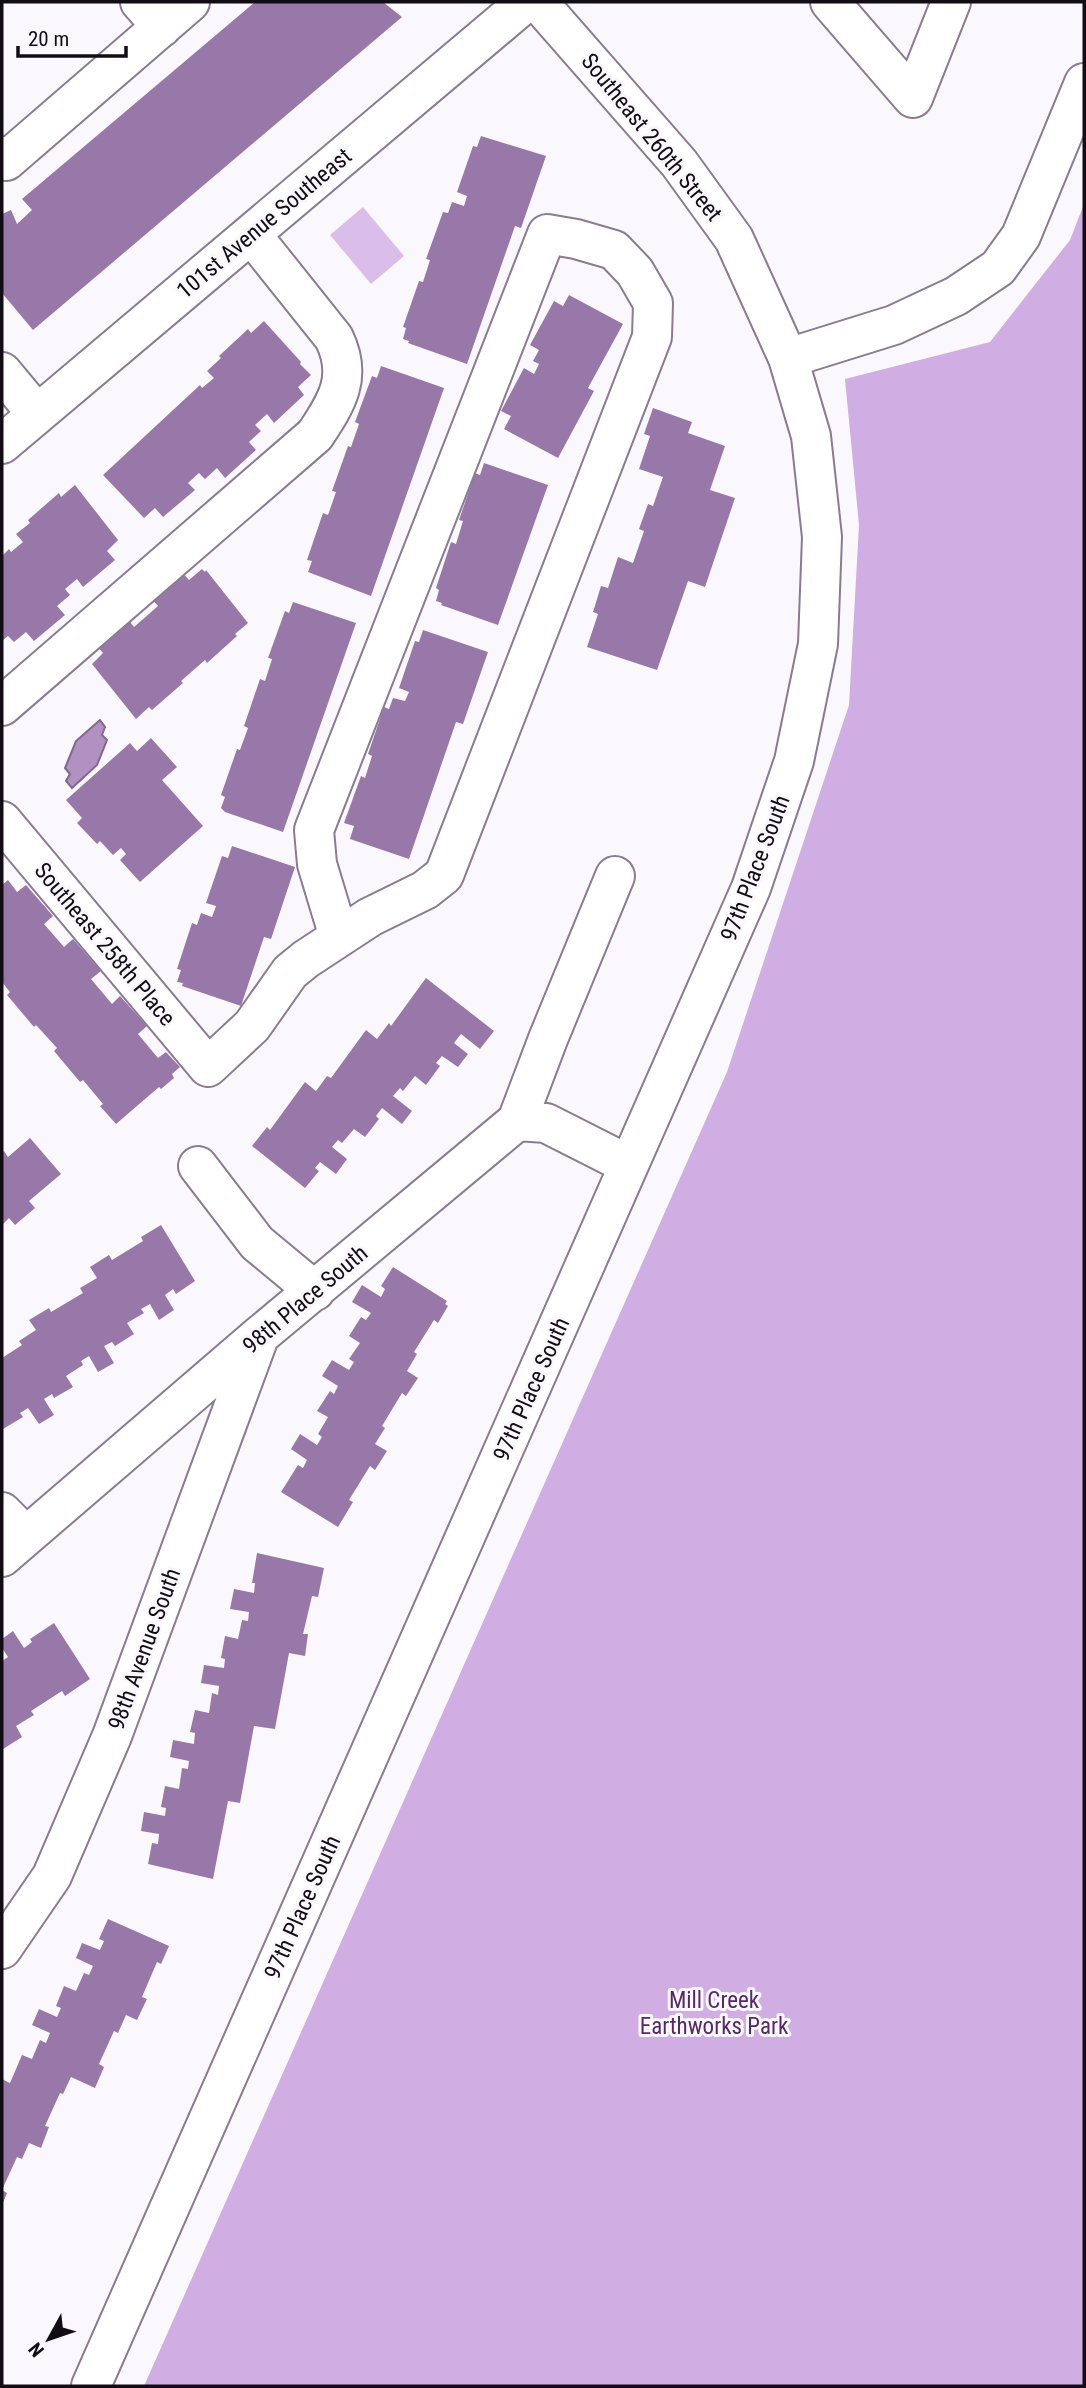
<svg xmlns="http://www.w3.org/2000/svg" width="1086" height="2388" font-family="'Roboto Condensed',sans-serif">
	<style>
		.green { fill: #dabee9 }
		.forest { fill: #d0ade2 }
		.water { fill: #b190c2; stroke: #81698e; stroke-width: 2 }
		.building { fill: #9878a9 }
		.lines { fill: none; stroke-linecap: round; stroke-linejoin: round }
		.minor-casing { stroke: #8a7b92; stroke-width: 42 }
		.minor { stroke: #fff; stroke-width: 38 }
		.labels { text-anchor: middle; stroke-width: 6; stroke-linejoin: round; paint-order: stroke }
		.street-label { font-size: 23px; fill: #120d15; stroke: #fbf8fd }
		.park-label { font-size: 23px; fill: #542967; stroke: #fbf8fd }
	</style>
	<rect width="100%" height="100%" fill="#fbf8fd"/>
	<path class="green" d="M363 207 404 256 371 284 330 235Z"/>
	<path class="forest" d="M1084 204V2386H144L727 1072 849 705 859 525 845 379 990 342 1070 240Z"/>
	<path class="water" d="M100 720 105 727 102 735 107 740 97 765 72 788 66 781 70 774 65 768 76 741Z"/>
	<path class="building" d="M255 2H383L402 17 33 330 2 293V214L11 210 17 224 32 210 22 199Z
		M481 136 546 156 521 228 515 226 467 364 408 343 409 341 403 339 406 328 403 327 419 281 423 282 430 260 426 259 443 212 448 213 452 202 464 206 467 196 457 192 473 146 477 147Z
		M569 295 623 324 588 388 594 391 558 458 504 429 511 416 501 411 524 368 534 374 539 364 533 361 539 350 530 345 554 301 563 306Z
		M264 321 301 362 300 364 311 375 298 387 304 395 274 423 267 414 255 425 261 431 249 442 256 450 225 478 217 468 205 479 199 473 188 483 195 490 163 517 155 508 144 518 103 475 200 385 202 388 214 378 207 371 221 358 219 356 248 329 251 333Z
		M381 366 444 388 371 596 308 572 312 561 307 560 323 513 328 515 336 492 332 491 348 446 351 447 359 424 355 422 372 376 377 378Z
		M653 408 692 422 688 433 725 446 710 490 735 498 705 587 688 581 657 670 587 647 598 614 593 612 601 586 608 588 618 557 633 563 644 531 639 529 648 504 653 506 663 477 639 469 650 436 644 434Z
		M484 463 548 485 498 625 441 605 442 603 436 601 439 590 436 588 451 542 456 544 463 521 459 520 475 473 480 475Z
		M75 485 118 540 107 551 115 560 83 587 77 579 65 589 70 595 57 606 65 615 34 641 26 632 14 642 8 636 2 641V556L9 549 11 552 23 542 16 534 30 523 28 520 59 493 61 497Z
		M202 569 205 572 206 570 248 623 235 634 237 636 207 663 205 660 181 681 183 683 152 710 149 707 136 719 92 664 103 653 96 645 127 618 134 627 158 606 150 597 181 571 189 580Z
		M293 602 356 623 283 832 225 812 221 808 225 797 221 795 237 749 240 750 248 728 244 726 260 679 265 681 272 659 268 658 285 611 289 613Z
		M423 630 488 652 463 724 456 722 409 859 350 839 354 826 344 823 361 776 365 778 372 756 368 754 384 707 389 709 393 698 405 701 409 692 399 688 415 641 419 642Z
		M151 738 177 767 162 780 203 826 140 882 120 860 126 854 121 848 113 855 100 841 97 844 77 823 82 818 66 800 130 743 137 751Z
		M232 846 295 867 271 939 264 937 241 1006 182 986 183 983 177 982 181 970 177 969 192 923 197 925 201 913 212 917 216 906 206 903 222 856 228 858Z
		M8 880 17 892 26 885 53 916 44 924 64 947 73 939 101 971 91 979 112 1004 120 996 147 1026 138 1034 158 1058 166 1052 180 1067 172 1074 174 1078 161 1089 159 1087 116 1124 100 1106 103 1104 83 1080 80 1082 54 1051 57 1048 36 1025 34 1027 7 995 10 992 2 982V885Z
		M426 978 494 1031 480 1049 461 1034 454 1043 468 1054 458 1067 442 1056 436 1063 440 1066 426 1085 415 1076 403 1091 400 1088 393 1096 412 1111 402 1124 382 1108 376 1116 379 1119 365 1137 354 1129 342 1143 338 1140 332 1147 347 1159 336 1174 320 1162 315 1168 319 1171 305 1188 252 1146 267 1127 270 1130 305 1082 316 1091 327 1076 331 1078 366 1030 377 1039 389 1023 391 1026Z
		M30 1138 61 1174 29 1201 35 1208 15 1225 9 1218 2 1225V1153L4 1151 8 1157Z
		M161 1225 195 1281 176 1294 173 1289 165 1295 174 1310 159 1320 150 1304 141 1309 144 1313 127 1323 134 1334 115 1346 112 1342 104 1346 114 1363 98 1372 89 1356 81 1361 83 1365 66 1376 73 1387 54 1398 52 1394 44 1399 54 1415 39 1424 28 1408 20 1413 23 1417 3 1429 2 1358 22 1345 19 1341 36 1330 29 1320 49 1308 51 1312 83 1293 80 1288 97 1278 90 1267 109 1255 112 1260 143 1241 141 1237Z
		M393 1267 447 1301 445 1304 448 1306 438 1323 434 1320 414 1352 417 1354 407 1371 418 1378 406 1396 402 1393 382 1426 385 1428 375 1444 387 1451 375 1470 370 1466 349 1500 353 1502 338 1527 281 1492 298 1465 303 1468 307 1460 291 1449 300 1434 317 1445 322 1437 318 1434 328 1417 317 1411 330 1391 334 1394 338 1386 322 1376 332 1360 349 1370 354 1362 349 1359 360 1343 349 1336 361 1317 366 1320 371 1313 352 1302 362 1285 381 1297 385 1289 381 1286Z
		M257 1553 324 1568 318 1597 312 1596 303 1634H308L305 1656 289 1653 275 1729 254 1726 240 1803 228 1801 213 1879 148 1864 152 1843 158 1844 159 1834 141 1831 144 1812 165 1816 166 1808 161 1807 165 1786 179 1789 182 1768 188 1769 189 1761 170 1757 173 1740 194 1744 195 1733 190 1732 195 1710 209 1713 212 1693 218 1695 219 1686 201 1683 204 1665 224 1668 225 1659 221 1658 225 1636 238 1639 242 1620 248 1621 249 1612 230 1609 234 1589 254 1593 255 1583H252Z
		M54 1623 90 1679 65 1696 62 1691 31 1711 34 1715 16 1726 22 1737 3 1749 2 1661 8 1657 2 1648V1639L13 1631 24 1648 32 1642 30 1639Z
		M108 1919 169 1946 161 1964 157 1962 142 1997 147 1999 137 2020 126 2015 118 2033 114 2031 99 2064 104 2067 95 2088 71 2077 63 2094 60 2093 45 2126 49 2127 41 2148 29 2143 22 2159 17 2157 2 2190 7 2193 2 2205V2079L10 2083 22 2055 32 2059 40 2040 46 2043 50 2033 32 2025 39 2009 57 2017 61 2008 56 2006 64 1986 76 1991 84 1973 89 1975 93 1966 76 1958 82 1943 100 1950 104 1941 99 1939Z"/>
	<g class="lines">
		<g class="minor-casing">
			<path id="minor" d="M140 2 162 27
				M830 2 913 98 951 2
				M2 156 6 161 190 2
				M788 358 894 325 956 296 998 268 1021 236 1084 83
				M2 372 37 414
				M2 444 526 2
				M2 706 315 435C337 402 353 377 334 338L251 234
				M2 821 208 1067 252 1026 290 972 306 959 370 917 425 890 444 875 652 337 653 303 635 272 614 250 576 239 547 234 314 830 317 864 339 937
				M517 1121 548 1039 615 876
				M198 1166 257 1243 315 1291
				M2 1512 26 1536
				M2 1557 259 1336 517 1121 546 1123 629 1165
				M2 1949 52 1876 112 1736 258 1340
				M91 2386 751 888 794 761 818 644 822 537 811 436 788 358 734 239 679 163 538 2"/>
		</g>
		<use href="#minor" class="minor"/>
	</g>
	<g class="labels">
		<g class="street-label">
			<text transform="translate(652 137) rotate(51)" y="8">Southeast 260th Street</text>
			<text transform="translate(264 223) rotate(-40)" y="8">101st Avenue Southeast</text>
			<text transform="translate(755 868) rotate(-69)" y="8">97th Place South</text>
			<text transform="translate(105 944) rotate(50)" y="8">Southeast 258th Place</text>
			<text transform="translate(305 1299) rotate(-40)" y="8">98th Place South</text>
			<text transform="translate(531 1389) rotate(-66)" y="8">97th Place South</text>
			<text transform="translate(144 1649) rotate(-70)" y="8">98th Avenue South</text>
			<text transform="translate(302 1907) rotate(-66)" y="8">97th Place South</text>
		</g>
		<g class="park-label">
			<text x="714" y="2008">Mill Creek<tspan x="714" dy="26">Earthworks Park</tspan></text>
		</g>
	</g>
	<rect width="1086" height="2388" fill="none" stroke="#120d15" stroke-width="7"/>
	<g transform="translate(49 2339) rotate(230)" stroke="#fbf8fd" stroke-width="5" paint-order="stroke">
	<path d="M0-5L12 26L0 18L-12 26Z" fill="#120d15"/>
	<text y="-10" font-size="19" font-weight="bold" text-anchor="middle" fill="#120d15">N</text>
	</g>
	<path d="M18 46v10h108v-10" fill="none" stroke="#120d15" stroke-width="3.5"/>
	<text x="28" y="46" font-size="21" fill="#120d15" stroke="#fbf8fd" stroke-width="5" paint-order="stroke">20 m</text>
</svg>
